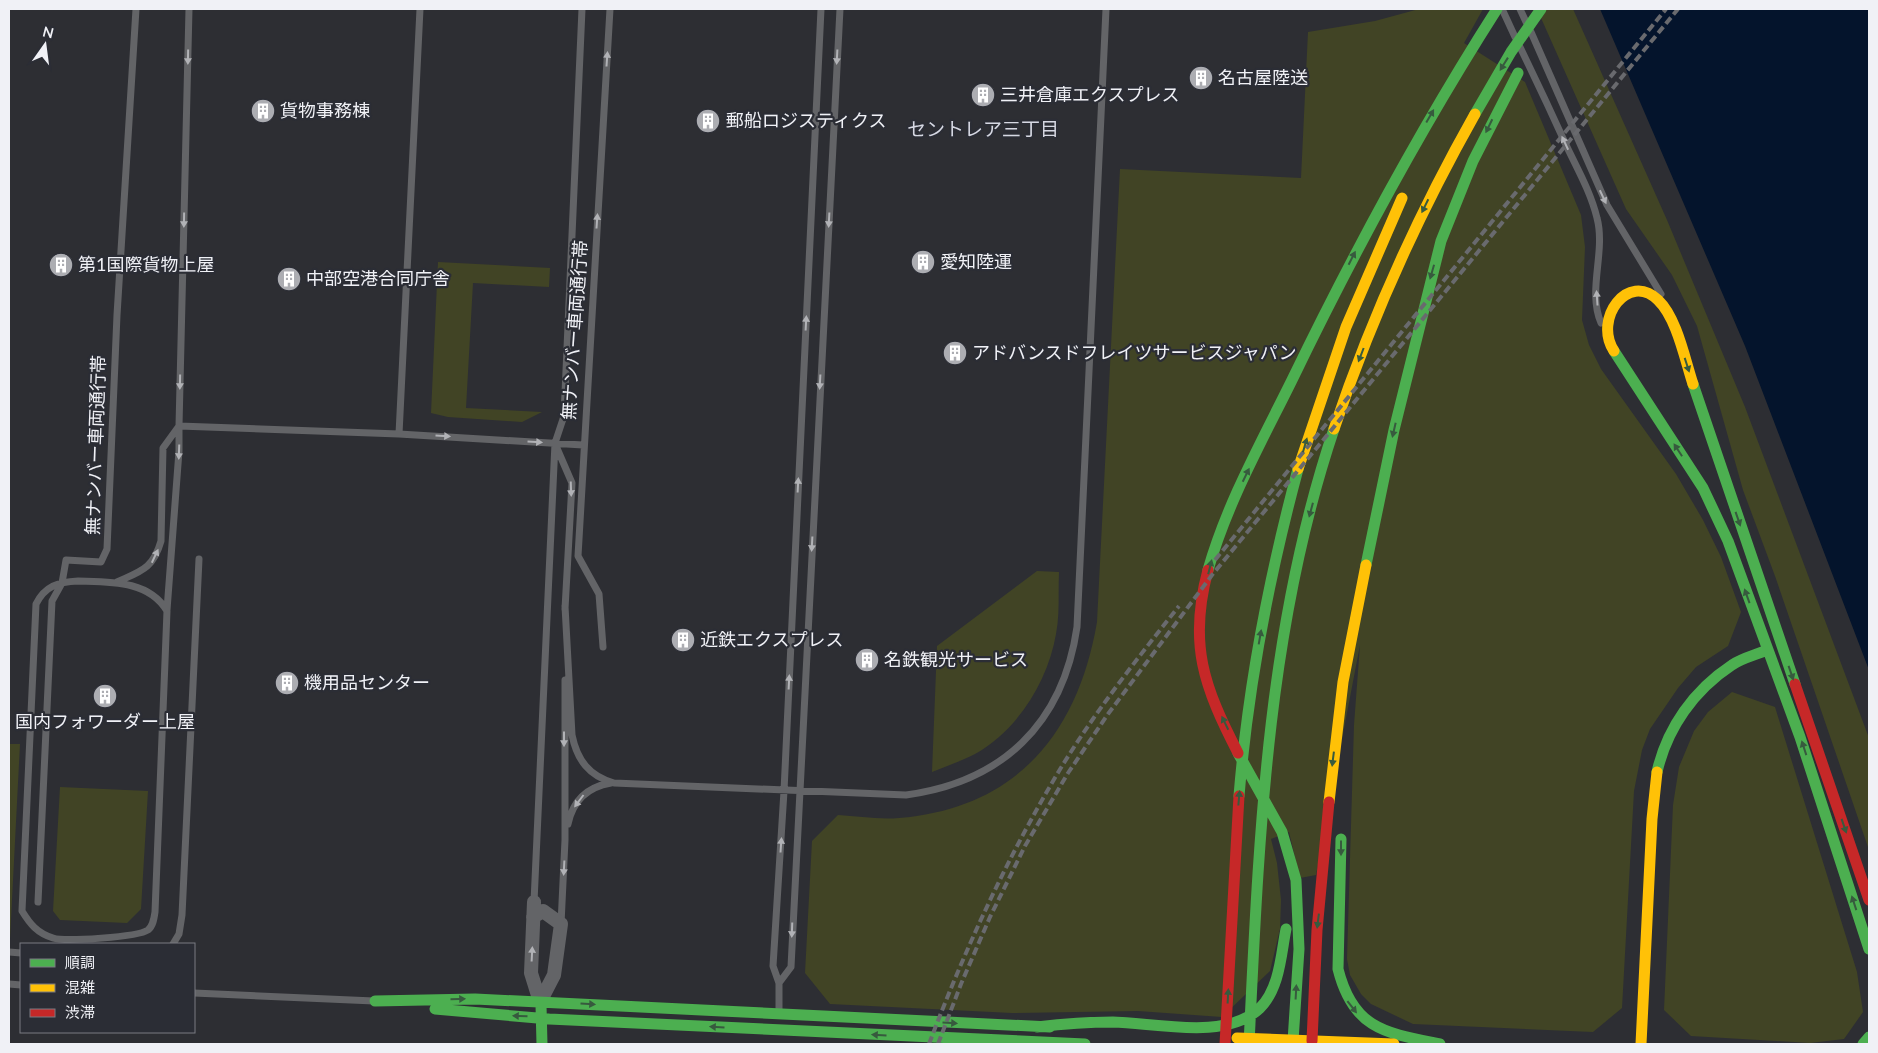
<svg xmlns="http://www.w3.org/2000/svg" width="1878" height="1053" font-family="Lato,'Noto Sans JP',sans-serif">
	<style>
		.green { fill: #414425 }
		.water { fill: #04142c }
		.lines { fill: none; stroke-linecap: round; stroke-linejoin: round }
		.lane { stroke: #636467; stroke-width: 7 }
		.street { stroke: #636467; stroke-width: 14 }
		.fast { stroke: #4caf50; stroke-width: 11 }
		.slow { stroke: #ffc107; stroke-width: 11 }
		.jam { stroke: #c62828; stroke-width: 11 }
		.rail { stroke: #696a6e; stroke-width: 4; stroke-dasharray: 8 4; stroke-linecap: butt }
		.oneway { fill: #b1b2b6 }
		.oneway2 { fill: #375a3e }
		.labels { text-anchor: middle; stroke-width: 4.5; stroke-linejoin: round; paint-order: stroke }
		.poi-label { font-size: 18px; fill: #f0f1f6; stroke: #2b2d35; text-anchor: start }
		.street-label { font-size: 18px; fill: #f0f1f6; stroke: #2b2d35 }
		.neighbourhood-label { font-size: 19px; fill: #d6d8e3; stroke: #2b2d35 }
	</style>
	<rect width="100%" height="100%" fill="#2d2e33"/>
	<path class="green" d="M1419 9H1483L1464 43 1525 82 1581 215 1585 247 1582 320 1589 345 1601 369 1676 474 1703 520 1721 557 1741 612 1728 646 1696 667 1678 688 1650 729 1642 750 1634 791 1622 1008 1593 1032 1413 1024 1371 1004 1361 994 1350 975 1347 959 1354 725 1360 645 1316 875 1300 878 1289 832 1271 839 1277 863 1281 900 1280 929 1270 971 1222 1017 1138 1011 1012 1013 830 1004 805 973 812 841 838 815C858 816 879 820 899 818 1017 808 1078 733 1097 622L1120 169 1301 178 1308 32 1375 21Z
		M1537 9H1573L1667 220 1745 407 1869 738V850L1775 576 1743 490 1697 326 1672 275 1626 209Z
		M438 262 550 268 549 287 473 283 466 408 542 412 522 422 448 417 431 413Z
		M1037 571 1059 572C1058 592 1060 614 1056 634 1048 681 1018 730 975 754 961 761 947 766 932 772L937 646Z
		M1732 692 1775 707 1857 972 1863 1012 1844 1039 1810 1043 1691 1036 1664 1010 1673 805 1679 767 1694 731 1708 712Z
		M9 744H20L10 939H9Z
		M60 787 148 791 141 909 127 923 60 920 53 911Z"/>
	<path class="water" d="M1600 9H1869V670L1745 346Z"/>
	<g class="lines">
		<path class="lane" d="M189 9 179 426 399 434 420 9
			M1520 9 1526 22
			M1503 11 1515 37
			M1531 32 1607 205 1661 294
			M1520 47C1536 80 1552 114 1567 147 1578 170 1591 193 1597 218 1606 252 1587 290 1601 323
			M399 434 583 445
			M556 446 572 483 565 609
			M78 581C109 582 149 580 167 611L155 912C154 919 153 926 148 930 138 937 65 942 53 938 37 933 30 924 22 911L36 604C45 586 58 582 78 581Z
			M117 582C141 571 153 569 161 541L163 448 179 426V451L167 610
			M565 606 572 735C577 760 589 776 614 783L906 795C1002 782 1063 724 1077 627L1106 9
			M603 647 599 594 578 556 610 9
			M568 824C573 800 587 787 611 783
			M38 902 52 601 62 583 66 560 101 562 107 549 117 315 136 9
			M534 902 555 443 564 416 582 9
			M561 924 565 840V680
			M173 944 179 934 182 915 199 559
			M9 952 21 953
			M779 983 791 967 840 9
			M9 984 21 985
			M194 993 374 1001
			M779 1013V983L773 966 784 791 821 9"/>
		<path class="street" d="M534 902 531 973 540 1002
			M533 917 543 911 561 924 554 975 540 1002"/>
		<path class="fast" d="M1475 114 1511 52 1541 9
			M1614 351 1703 488 1728 541 1800 737 1869 949
			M1693 384 1795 684
			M1366 565 1394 430 1441 241 1473 161 1518 73
			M1208 570C1227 503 1262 441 1292 380 1354 252 1421 128 1497 9
			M1238 753 1282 832 1296 880 1299 949 1293 1041
			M1657 772C1667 728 1694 690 1732 665 1742 658 1756 655 1767 650
			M1239 796C1248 685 1269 577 1298 469
			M1341 839 1338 969C1353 1029 1385 1033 1440 1044
			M375 1001 475 999 1050 1027
			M541 1005 542 1044
			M435 1009 549 1019 1085 1044
			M1037 1027C1062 1024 1087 1022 1113 1022 1156 1023 1226 1041 1260 1008 1280 988 1281 954 1286 929
			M1249 1044C1259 836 1267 628 1334 429
			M1863 1044 1869 1037"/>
		<path class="slow" d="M1614 351C1593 319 1628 271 1658 300 1677 318 1685 360 1693 384
			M1334 429C1371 319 1418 215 1475 114
			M1298 469 1346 327 1402 198
			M1329 802 1343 682 1366 565
			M1237 1038 1394 1044
			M1641 1044 1652 819 1657 772"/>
		<path class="jam" d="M1208 570C1188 644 1204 687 1238 753
			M1795 684 1869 900
			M1312 1041 1317 930 1329 802
			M1225 1044 1239 796"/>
		<path class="rail" d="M1215 560 1666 9
			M929 1044C965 949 1007 858 1059 771 1094 713 1137 659 1179 606
			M938 1044 961 984 990 917 1025 846 1068 773 1108 714 1212 575 1678 9"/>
	</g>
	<defs><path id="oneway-solid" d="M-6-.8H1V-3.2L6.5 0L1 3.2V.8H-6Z" transform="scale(1.25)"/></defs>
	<g class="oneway">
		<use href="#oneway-solid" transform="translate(188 57) rotate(91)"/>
		<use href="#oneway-solid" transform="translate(837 57) rotate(93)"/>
		<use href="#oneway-solid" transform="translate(607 59) rotate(-86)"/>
		<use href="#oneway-solid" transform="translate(1565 143) rotate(-115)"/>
		<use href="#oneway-solid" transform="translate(1603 197) rotate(65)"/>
		<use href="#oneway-solid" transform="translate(184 220) rotate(91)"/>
		<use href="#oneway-solid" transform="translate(829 220) rotate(93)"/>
		<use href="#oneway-solid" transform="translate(597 221) rotate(-86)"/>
		<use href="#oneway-solid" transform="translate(1597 298) rotate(-94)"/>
		<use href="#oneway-solid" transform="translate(806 323) rotate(-87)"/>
		<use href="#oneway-solid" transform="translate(180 382) rotate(91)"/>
		<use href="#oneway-solid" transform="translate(820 382) rotate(93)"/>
		<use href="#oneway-solid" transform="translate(443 436) rotate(3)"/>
		<use href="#oneway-solid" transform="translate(535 442) rotate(4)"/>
		<use href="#oneway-solid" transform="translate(179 452) rotate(92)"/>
		<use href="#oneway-solid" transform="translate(798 485) rotate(-87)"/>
		<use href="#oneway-solid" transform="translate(571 489) rotate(88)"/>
		<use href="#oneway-solid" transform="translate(812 544) rotate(93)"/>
		<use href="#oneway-solid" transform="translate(155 556) rotate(-65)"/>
		<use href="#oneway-solid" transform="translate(789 682) rotate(-87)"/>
		<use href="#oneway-solid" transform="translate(564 739) rotate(90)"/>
		<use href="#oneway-solid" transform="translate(579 801) rotate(127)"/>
		<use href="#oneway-solid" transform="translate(781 845) rotate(-86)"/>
		<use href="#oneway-solid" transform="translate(564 868) rotate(93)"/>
		<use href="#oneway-solid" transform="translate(792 930) rotate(92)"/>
		<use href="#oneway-solid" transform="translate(532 954) rotate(-87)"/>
	</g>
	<g class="oneway2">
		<use href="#oneway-solid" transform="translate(1504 64) rotate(122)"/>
		<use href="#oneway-solid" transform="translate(1430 116) rotate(-60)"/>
		<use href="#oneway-solid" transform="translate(1489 126) rotate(116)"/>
		<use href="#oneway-solid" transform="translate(1425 206) rotate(116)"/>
		<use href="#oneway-solid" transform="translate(1352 258) rotate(-63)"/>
		<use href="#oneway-solid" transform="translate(1432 272) rotate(106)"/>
		<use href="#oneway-solid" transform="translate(1361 355) rotate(111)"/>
		<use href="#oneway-solid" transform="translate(1687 365) rotate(72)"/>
		<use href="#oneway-solid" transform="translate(1394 430) rotate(103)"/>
		<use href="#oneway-solid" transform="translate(1305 445) rotate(-74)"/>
		<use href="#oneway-solid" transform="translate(1678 450) rotate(-123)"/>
		<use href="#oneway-solid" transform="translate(1246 475) rotate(-64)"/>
		<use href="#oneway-solid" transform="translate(1311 510) rotate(105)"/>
		<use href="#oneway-solid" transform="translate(1738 519) rotate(71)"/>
		<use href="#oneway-solid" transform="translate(1210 567) rotate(-76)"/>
		<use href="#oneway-solid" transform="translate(1747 596) rotate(-110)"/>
		<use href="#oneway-solid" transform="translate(1260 637) rotate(-80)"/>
		<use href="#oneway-solid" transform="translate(1791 673) rotate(71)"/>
		<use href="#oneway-solid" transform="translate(1225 723) rotate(-116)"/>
		<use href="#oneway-solid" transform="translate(1804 748) rotate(-108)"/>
		<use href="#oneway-solid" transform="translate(1333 759) rotate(97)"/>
		<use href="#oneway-solid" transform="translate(1239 798) rotate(-85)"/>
		<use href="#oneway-solid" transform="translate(1844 826) rotate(71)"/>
		<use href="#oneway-solid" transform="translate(1341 848) rotate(90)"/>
		<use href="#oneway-solid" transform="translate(1854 903) rotate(-108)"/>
		<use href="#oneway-solid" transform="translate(1318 921) rotate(97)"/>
		<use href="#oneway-solid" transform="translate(1296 992) rotate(-87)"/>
		<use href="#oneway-solid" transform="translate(1228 996) rotate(-87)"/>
		<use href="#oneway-solid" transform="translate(458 999) rotate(-2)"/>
		<use href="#oneway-solid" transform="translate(588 1004) rotate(3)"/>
		<use href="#oneway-solid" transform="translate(1352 1007) rotate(52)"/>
		<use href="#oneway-solid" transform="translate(520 1016) rotate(-178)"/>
		<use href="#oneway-solid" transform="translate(950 1023) rotate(3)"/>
		<use href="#oneway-solid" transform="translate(717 1027) rotate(-177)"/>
		<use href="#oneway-solid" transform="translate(879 1035) rotate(-177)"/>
	</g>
	<defs>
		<g id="building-disc" transform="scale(1.25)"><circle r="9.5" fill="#acadb2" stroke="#2b2d35"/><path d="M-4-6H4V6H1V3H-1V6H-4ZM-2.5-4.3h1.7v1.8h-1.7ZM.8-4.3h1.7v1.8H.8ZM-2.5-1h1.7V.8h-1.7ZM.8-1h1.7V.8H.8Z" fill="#fff"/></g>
	</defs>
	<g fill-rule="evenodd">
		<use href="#building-disc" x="1201" y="78"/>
		<use href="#building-disc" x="983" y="95"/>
		<use href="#building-disc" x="263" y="111"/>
		<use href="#building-disc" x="708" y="121"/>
		<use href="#building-disc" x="923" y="262"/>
		<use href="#building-disc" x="61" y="265"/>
		<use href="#building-disc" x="289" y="279"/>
		<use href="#building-disc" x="955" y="353"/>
		<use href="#building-disc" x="683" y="640"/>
		<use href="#building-disc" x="867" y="660"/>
		<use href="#building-disc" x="287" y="683"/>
		<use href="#building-disc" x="105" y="696"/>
	</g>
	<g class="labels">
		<g class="poi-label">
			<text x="1218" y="84">名古屋陸送</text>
			<text x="1000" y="101">三井倉庫エクスプレス</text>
			<text x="280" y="117">貨物事務棟</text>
			<text x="726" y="127">郵船ロジスティクス</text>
			<text x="940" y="268">愛知陸運</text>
			<text x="78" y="271">第1国際貨物上屋</text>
			<text x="306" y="285">中部空港合同庁舎</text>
			<text x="972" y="359">アドバンスドフレイツサービスジャパン</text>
			<text x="700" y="646">近鉄エクスプレス</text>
			<text x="884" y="666">名鉄観光サービス</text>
			<text x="304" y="689">機用品センター</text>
			<text x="105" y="728" text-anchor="middle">国内フォワーダー上屋</text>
		</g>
		<g class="street-label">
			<text transform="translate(575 330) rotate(-86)" y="6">無ナンバー車両通行帯</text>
			<text transform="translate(96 445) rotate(-88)" y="6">無ナンバー車両通行帯</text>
		</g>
		<g class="neighbourhood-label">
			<text x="983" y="136">セントレア三丁目</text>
		</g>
	</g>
	<rect width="1878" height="1053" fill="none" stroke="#f0f1f6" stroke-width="20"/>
	<rect x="20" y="943" width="175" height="90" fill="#2b2d35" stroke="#7a7b82"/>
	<rect x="30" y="959" width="25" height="8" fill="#4caf50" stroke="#7a7b82"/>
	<text x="65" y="968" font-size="15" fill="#f0f1f6">順調</text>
	<rect x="30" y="984" width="25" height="8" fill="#ffc107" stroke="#7a7b82"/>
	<text x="65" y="993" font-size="15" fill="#f0f1f6">混雑</text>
	<rect x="30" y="1009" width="25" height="8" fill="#c62828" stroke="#7a7b82"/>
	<text x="65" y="1018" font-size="15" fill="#f0f1f6">渋滞</text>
	<g transform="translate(45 45) rotate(14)" stroke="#2b2d35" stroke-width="4" paint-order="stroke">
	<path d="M0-4L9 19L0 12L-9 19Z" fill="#f0f1f6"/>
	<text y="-8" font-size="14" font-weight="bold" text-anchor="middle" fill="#f0f1f6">N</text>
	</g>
</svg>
